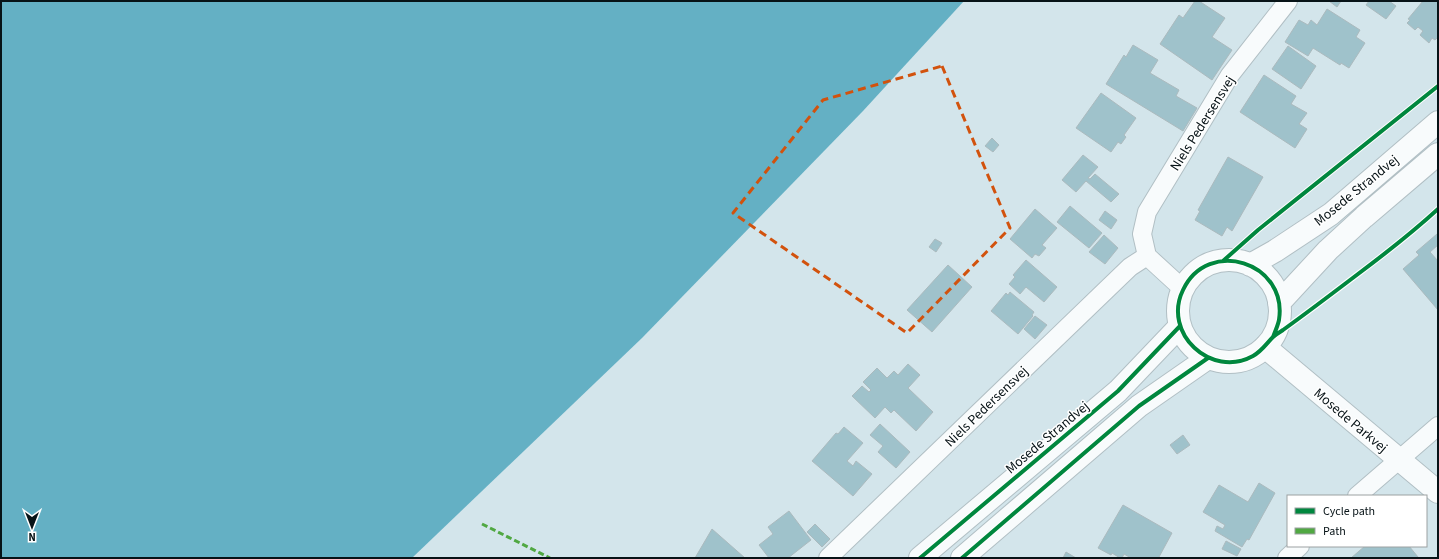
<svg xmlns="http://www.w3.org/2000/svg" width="1439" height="559" font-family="'Source Sans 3',sans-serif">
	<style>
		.water { fill: #64b0c4 }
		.building { fill: #9fc2cb; stroke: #abbabe }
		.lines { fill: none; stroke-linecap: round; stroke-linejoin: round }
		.minor-casing { stroke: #b1bfc4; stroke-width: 20 }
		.tertiary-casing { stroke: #b1bfc4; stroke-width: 24 }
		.secondary-casing { stroke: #b1bfc4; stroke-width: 24 }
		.minor { stroke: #f8fbfc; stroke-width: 18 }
		.tertiary { stroke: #f8fbfc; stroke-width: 22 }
		.secondary { stroke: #f8fbfc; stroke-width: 22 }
		.quiet { stroke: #50a842; stroke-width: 3; stroke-dasharray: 6 3; stroke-linecap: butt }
		.cycleway-casing { stroke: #fff; stroke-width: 6 }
		.cycleway { stroke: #00873e; stroke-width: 4 }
		.marked { fill: none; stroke: #d2520d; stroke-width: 3; stroke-dasharray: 8 5; stroke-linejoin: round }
		.labels { text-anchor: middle; stroke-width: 3; stroke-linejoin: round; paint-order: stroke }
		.street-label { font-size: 14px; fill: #071317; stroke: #fff }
	</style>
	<rect width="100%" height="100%" fill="#d3e5eb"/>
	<path class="water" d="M1 1H964L863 111 642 338 412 558H1Z"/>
	<path class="building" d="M1195 1H1199L1225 18 1212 37 1232 50 1212 80 1160 44 1179 15 1183 18Z
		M1329 1H1341L1337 7Z
		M1369 1H1389L1396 6 1386 19 1366 5Z
		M1423 1H1438V37L1435 40 1432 38 1429 43 1420 35 1423 31 1418 27 1415 30 1407 23 1410 20 1408 19Z
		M1327 9 1360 30 1356 37 1365 43 1349 68 1341 63 1340 65 1313 48 1308 56 1285 42 1299 20 1308 25 1311 20 1317 25Z
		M1133 45 1158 60 1150 73 1179 90 1176 96 1197 108 1183 131 1106 84 1124 55 1126 57Z
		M1288 46 1316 66 1301 89 1272 69Z
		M1264 75 1296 96 1291 104 1307 113 1299 124 1307 129 1295 148 1240 112Z
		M1101 93 1136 118 1124 135 1126 137 1121 144 1118 142 1111 152 1076 128Z
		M992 138 999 145 993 152 985 146Z
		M1083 155 1098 167 1088 178 1090 179 1095 174 1119 194 1111 202 1086 181 1076 192 1062 180Z
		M1228 157 1263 177 1232 231 1227 227 1222 236 1195 220 1200 211 1198 210Z
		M1070 206 1102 233 1089 248 1057 222Z
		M1035 209 1057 228 1042 245 1046 248 1039 256 1035 254 1032 258 1010 239Z
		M1105 211 1117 220 1111 229 1099 220Z
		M1437 234 1438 236V245L1430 252 1438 261V310L1403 269 1419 255 1416 252Z
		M1104 235 1118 248 1105 264 1089 252Z
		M935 239 942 243 936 252 929 247Z
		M1026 260 1057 287 1044 302 1026 287 1020 294 1009 284 1015 277 1013 275Z
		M948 265 972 287 932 332 907 310Z
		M1010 292 1034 312 1032 315 1033 316 1018 334 991 311 1006 293 1008 295Z
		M1035 316 1047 325 1035 339 1024 329Z
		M908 364 920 375 908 388 933 412 916 431 894 410 891 413 885 407 875 418 852 396 862 386 869 392 871 390 863 382 877 368 887 378 894 371 898 375Z
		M880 424 910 452 896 468 878 452 883 446 870 435Z
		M844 427 863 443 847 461 853 466 856 461 872 474 853 496 812 461 836 433 838 434Z
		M1183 435 1190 445 1177 454 1170 445Z
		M1259 483 1275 493 1249 540 1247 539 1242 547 1215 531 1217 526 1223 529 1225 525 1203 512 1219 485 1248 502Z
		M1123 505 1172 533 1159 557 1161 558H1131L1124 554 1122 558H1120L1112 553 1111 555 1098 548Z
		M789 511 811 540 788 558H769L759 545 773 534 768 527Z
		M815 524 830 539 822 547 807 532Z
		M712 529 745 558H695Z
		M1226 541 1241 549 1237 556 1222 549Z
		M1365 546H1409L1418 557 1417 558H1351Z
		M1066 552 1076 558H1063Z"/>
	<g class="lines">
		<g class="minor-casing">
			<path id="minor" d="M1183 289 1147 256 1142 234 1147 212 1230 75 1288 1
				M1357 496 1438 426
				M828 558 1130 267 1147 256
				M1287 558 1300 546"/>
		</g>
		<g class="tertiary-casing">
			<path id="tertiary" d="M1265 347 1438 492"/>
		</g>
		<g class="secondary-casing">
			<path id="secondary" d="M1178 311a51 51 0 1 1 102 0a51 51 0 1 1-102 0Z
				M1250 265 1275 251 1331 214 1438 122
				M1279 303 1328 250 1364 217 1438 154
				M920 558 1118 391 1180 326
				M962 558 1139 406 1208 358"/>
		</g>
		<use href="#minor" class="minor"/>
		<use href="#tertiary" class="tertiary"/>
		<use href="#secondary" class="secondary"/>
		<path class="quiet" d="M482 524 550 558"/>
		<g class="cycleway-casing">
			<path id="cycleway" d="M1223 261 1258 230 1438 86
				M1273 337C1275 332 1278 325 1279 320 1288 262 1208 237 1183 290 1162 333 1211 379 1253 356 1262 351 1266 344 1273 337 1276 334 1280 332 1283 330 1308 312 1333 293 1358 274 1386 253 1413 232 1438 209
				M920 558 1118 391 1180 326
				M962 558 1139 406 1208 358"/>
		</g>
		<use href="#cycleway" class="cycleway"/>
	</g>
	<path class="marked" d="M942 66 1010 228 907 333 733 213 823 100Z"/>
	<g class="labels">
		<g class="street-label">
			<text transform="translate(1202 123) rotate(-58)" y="5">Niels Pedersensvej</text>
			<text transform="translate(1356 190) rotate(-39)" y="5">Mosede Strandvej</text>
			<text transform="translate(986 406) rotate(-44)" y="5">Niels Pedersensvej</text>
			<text transform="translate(1351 420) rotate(40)" y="5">Mosede Parkvej</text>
			<text transform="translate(1047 437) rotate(-40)" y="5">Mosede Strandvej</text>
		</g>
	</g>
	<rect width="1439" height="559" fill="none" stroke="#071317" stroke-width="4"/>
	<rect x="1287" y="495" width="140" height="52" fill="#ffffff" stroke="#9ca1a2"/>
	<rect x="1295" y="508" width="20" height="6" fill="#00873e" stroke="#9ca1a2"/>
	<text x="1323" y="515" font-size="12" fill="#071317">Cycle path</text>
	<rect x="1295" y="528" width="20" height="6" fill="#50a842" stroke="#9ca1a2"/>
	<text x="1323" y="535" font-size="12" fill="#071317">Path</text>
	<g transform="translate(32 527) rotate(180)" stroke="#ffffff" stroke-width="3" paint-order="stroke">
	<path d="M0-3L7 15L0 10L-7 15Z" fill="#071317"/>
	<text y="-6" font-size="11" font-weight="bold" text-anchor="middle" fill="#071317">N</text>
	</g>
</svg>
